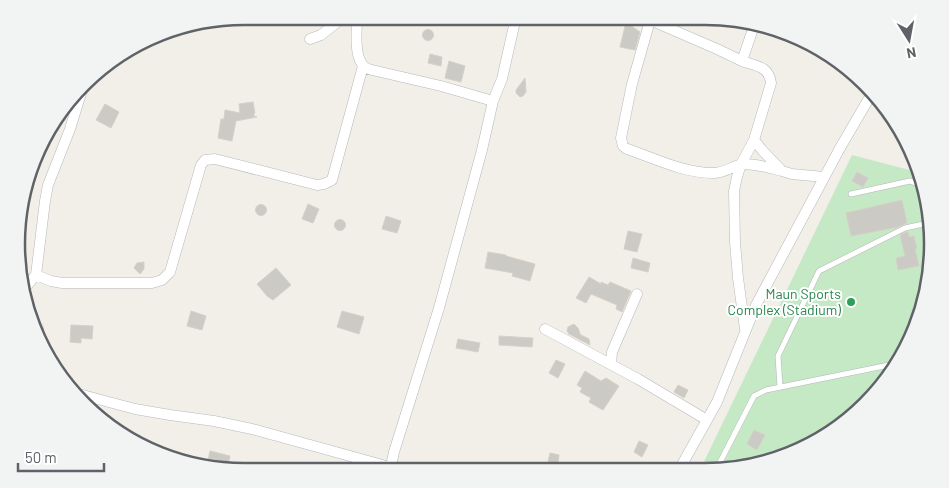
<svg xmlns="http://www.w3.org/2000/svg" width="949" height="488" font-family="Barlow,sans-serif">
	<style>
		.green { fill: #c5e8c5 }
		.building { fill: #cccac5; stroke: #d6d1c6 }
		.lines { fill: none; stroke-linecap: round; stroke-linejoin: round }
		.service-casing { stroke: #b5b8bc; stroke-width: 6 }
		.minor-casing { stroke: #b5b8bc; stroke-width: 11 }
		.service { stroke: #fff; stroke-width: 5 }
		.minor { stroke: #fff; stroke-width: 10 }
		.leisure-dot { fill: #2e9e5b; stroke: #fff; stroke-width: 2 }
		.labels { text-anchor: middle; stroke-width: 4; stroke-linejoin: round; paint-order: stroke }
		.leisure-label { font-size: 14px; fill: #27864d; stroke: #fff; text-anchor: end }
		.rim { fill: none; stroke: #5f6368; stroke-width: 2.5 }
	</style>
	<rect width="100%" height="100%" fill="#f1efe8"/>
	<path class="green" d="M852 155 921 173 932 259 909 345 843 425 792 454 735 470H700Z"/>
	<path class="building" d="M626 22 640 32 635 50 620 47Z
		M422.5 35a5.5 5.5 0 1 1 11 0a5.5 5.5 0 1 1-11 0Z
		M430 54 442 57 441 66 428 63Z
		M449 61 465 66 461 82 445 78Z
		M525 78 526 92 523 96 520 97 516 93V90Z
		M253 102 255 113H254V116L257 117 236 121 232 141 218 138 221 119H224L225 110 240 113 239 104Z
		M105 104 119 112 111 128 96 120Z
		M857 172 868 178 863 187 852 181Z
		M902 200 907 223 898 227 851 236 846 213Z
		M308 204 319 209 313 223 302 219Z
		M255.5 210a5.5 5.5 0 1 1 11 0a5.5 5.5 0 1 1-11 0Z
		M386 216 401 221 397 233 382 229Z
		M334.5 225a5.5 5.5 0 1 1 11 0a5.5 5.5 0 1 1-11 0Z
		M628 231 642 234 637 252 624 249Z
		M906 232H908L909 237 914 236 917 249H915L919 266 898 270 896 258 905 256 900 235Z
		M488 252 506 255V256L535 264 530 281 512 276 513 273 485 268Z
		M633 258 650 263 648 272 631 268Z
		M144 262V269L140 274 134 268 137 263Z
		M276 268 291 285 273 300 267 296 257 284Z
		M589 277 601 284V282L608 285 610 282 631 291 622 312 616 309 617 305 591 294 586 303 576 298Z
		M191 311 206 316 202 330 187 326Z
		M342 311 364 317 359 334 337 327Z
		M574 324 578 328 581 336V335L589 339 590 345 569 334 567 331 568 327Z
		M71 325 93 326 92 339 81 338V343L70 342Z
		M499 336 533 338 532 347 499 345Z
		M458 339 480 343 478 352 456 348Z
		M556 360 565 364 558 378 549 373Z
		M585 371 601 381 606 378 619 386 603 410 589 402 591 398 580 392 582 388 577 385Z
		M678 385 688 390 684 398 674 392Z
		M754 430 765 435 757 450 747 444Z
		M639 441 648 445 642 457 634 452Z
		M210 451 230 456 228 465 218 463 217 468 207 465Z
		M550 453 559 455 558 464 548 462Z"/>
	<g class="lines">
		<g class="service-casing">
			<path id="service" d="M851 194 910 181 923 186
				M780 387 778 356 819 271 905 228 928 223
				M716 470 754 396 766 390 894 364"/>
		</g>
		<g class="minor-casing">
			<path id="minor" d="M357 16C357 29 354 53 362 64 364 67 368 69 372 70L441 86 493 101
				M651 17 632 84 621 138 623 146 627 149C654 158 683 173 713 173 723 173 730 168 739 165 750 162 770 168 782 171
				M650 20 717 49 742 61 754 26
				M310 39 321 35 345 16
				M742 61C756 66 769 66 771 83L754 140 741 164 737 177 734 191 735 242 738 278 745 329
				M754 140 762 150 782 171 792 174 824 177
				M36 275 51 281 62 283H152L162 280 170 272 201 165 205 160 215 159 317 185 324 184 332 180 363 66
				M24 289 36 275 45 201 48 185 70 129 83 87
				M31 321 34 322 38 328 39 339
				M545 329 638 379 707 420
				M611 364 612 352 637 294
				M75 393 135 409 170 415 214 421 252 429 379 464 391 468
				M679 470 717 402 756 305 772 275 840 148 868 100 876 93
				M390 471 394 452 439 308 482 150 493 101 502 79 516 17"/>
		</g>
		<use href="#service" class="service"/>
		<use href="#minor" class="minor"/>
	</g>
	<circle class="leisure-dot" cx="851" cy="302" r="5"/>
	<g class="labels">
		<g class="leisure-label">
			<text x="841" y="299">Maun Sports<tspan x="841" dy="16">Complex (Stadium)</tspan></text>
		</g>
	</g>
	<path d="M0 0H949V488H0ZM244 25H705A219 219 0 0 1 924 244V244A219 219 0 0 1 705 463H244A219 219 0 0 1 25 244V244A219 219 0 0 1 244 25Z" fill="#f2f3f3" fill-rule="evenodd"/>
	<path class="rim" d="M244 25H705A219 219 0 0 1 924 244V244A219 219 0 0 1 705 463H244A219 219 0 0 1 25 244V244A219 219 0 0 1 244 25Z"/>
	<g transform="translate(909 40) rotate(169)" stroke="#ffffff" stroke-width="4" paint-order="stroke">
	<path d="M0-4L9 19L0 12L-9 19Z" fill="#5f6368"/>
	<text y="-8" font-size="14" font-weight="bold" text-anchor="middle" fill="#5f6368">N</text>
	</g>
	<path d="M18 463v8h86v-8" fill="none" stroke="#5f6368" stroke-width="2.5"/>
	<text x="25" y="463" font-size="15" fill="#5f6368" stroke="#ffffff" stroke-width="4" paint-order="stroke">50 m</text>
</svg>
